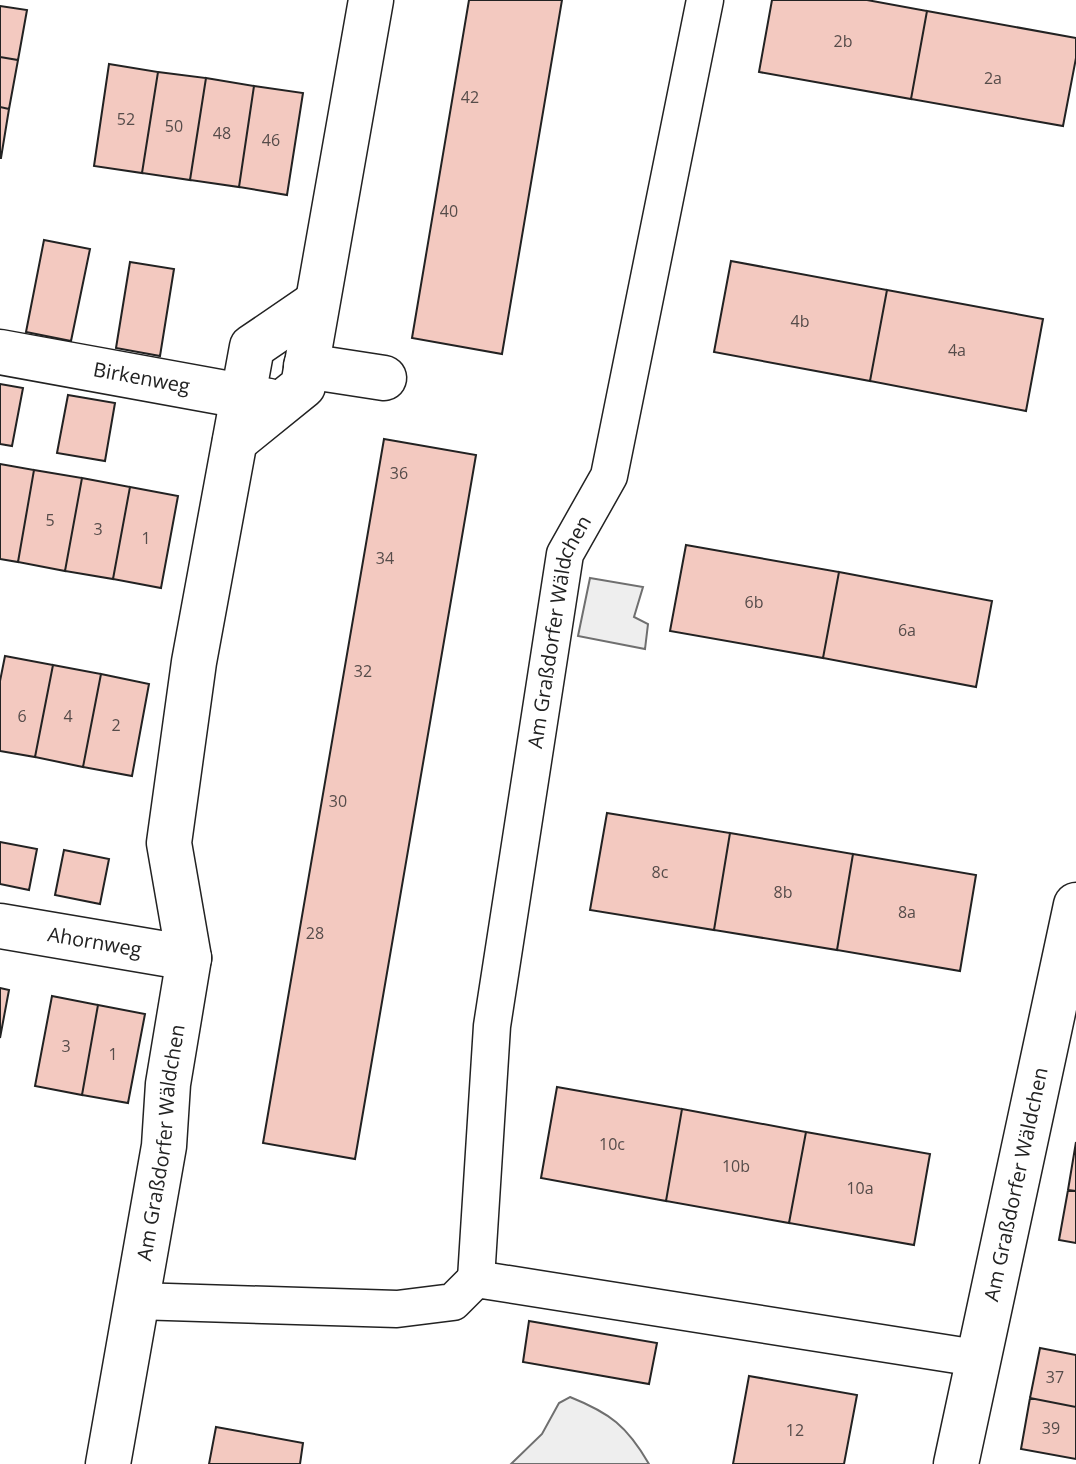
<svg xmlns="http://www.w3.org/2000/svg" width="1076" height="1464" font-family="'Open Sans',sans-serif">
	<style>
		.green { fill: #eee; stroke: #6f6f6f; stroke-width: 2 }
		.building { fill: #f3c9c0; stroke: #222; stroke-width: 2 }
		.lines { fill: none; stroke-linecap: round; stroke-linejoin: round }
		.pedestrian-casing { stroke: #222; stroke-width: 39 }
		.minor-casing { stroke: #222; stroke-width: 47 }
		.pedestrian { stroke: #fff; stroke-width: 36 }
		.minor { stroke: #fff; stroke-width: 44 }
		.labels { text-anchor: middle; stroke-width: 6; stroke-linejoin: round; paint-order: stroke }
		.number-label { font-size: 16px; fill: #564c4a }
		.street-label { font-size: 20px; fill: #222; stroke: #fff }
	</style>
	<rect width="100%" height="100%" fill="#fff"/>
	<path class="green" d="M590 578 643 587 634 617 648 624 645 649 578 636Z
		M570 1397C610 1413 627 1426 649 1464H511L542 1434 559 1403Z"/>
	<path class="building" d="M469 0H562L502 354 412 338Z
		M772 0H867L927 11 911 99 759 72Z
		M0 6 27 10 18 60 0 57Z
		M927 11 1076 38V58L1063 126 911 99Z
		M0 57 18 60 9 109 0 107Z
		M109 64 158 72 142 173 94 166Z
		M158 72 206 78 190 180 142 173Z
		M206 78 254 86 239 187 190 180Z
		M254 86 303 93 287 195 239 187Z
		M0 107 9 109 1 158H0Z
		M44 240 90 249 71 341 26 332Z
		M731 261 887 290 870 381 714 352Z
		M130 262 174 269 160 356 116 348Z
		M887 290 1043 319 1026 411 870 381Z
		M0 384 23 388 12 446 0 444Z
		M68 395 115 403 105 461 57 453Z
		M384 439 476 455 355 1159 263 1143Z
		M0 464 34 470 18 562 0 559Z
		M34 470 82 478 65 571 18 562Z
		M82 478 130 487 113 579 65 571Z
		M130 487 178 496 161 588 113 579Z
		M686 545 839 572 823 658 670 631Z
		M839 572 992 601 976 687 823 658Z
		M5 656 53 665 35 757 0 751V681Z
		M53 665 101 674 83 767 35 757Z
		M101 674 149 684 132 776 83 767Z
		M607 813 730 833 714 930 590 910Z
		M730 833 853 854 837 950 714 930Z
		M0 842 37 849 29 890 0 884Z
		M64 850 109 859 100 904 55 895Z
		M853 854 976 875 960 971 837 950Z
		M0 988 9 990 0 1038Z
		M52 996 98 1005 82 1095 35 1086Z
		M98 1005 145 1014 128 1103 82 1095Z
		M557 1087 682 1109 666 1201 541 1178Z
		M682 1109 806 1132 789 1223 666 1201Z
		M806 1132 930 1154 914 1245 789 1223Z
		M1076 1142V1191L1068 1190Z
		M1068 1190 1076 1191V1243L1059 1240Z
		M529 1321 657 1343 649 1384 523 1362Z
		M1040 1348 1076 1355V1407L1030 1398Z
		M749 1376 857 1395 844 1464H733Z
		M1030 1398 1076 1407V1459L1021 1449Z
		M216 1427 303 1443 300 1464H209Z"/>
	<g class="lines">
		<g class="pedestrian-casing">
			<g id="pedestrian">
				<path id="s1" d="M476 1279 492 1026 565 554 609 476 705 0"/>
				<path d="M136 1301 397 1309 453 1302 476 1279 976 1358"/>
			</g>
		</g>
		<g class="minor-casing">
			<g id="minor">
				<path id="s2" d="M0 352 269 401"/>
				<path d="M306 366 384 378"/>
				<path d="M235 441 303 386 371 0"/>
				<path id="s3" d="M0 926 189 958"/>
				<path id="s4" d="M108 1464 164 1146 168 1084 189 958 169 843 194 662 252 347 315 304"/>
				<path id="s5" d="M956 1464 1076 905"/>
			</g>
		</g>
		<use href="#pedestrian" class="pedestrian"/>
		<use href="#minor" class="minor"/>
	</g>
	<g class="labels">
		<g class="number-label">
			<text x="843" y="47">2b</text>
			<text x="993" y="84">2a</text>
			<text x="470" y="103">42</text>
			<text x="126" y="125">52</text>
			<text x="174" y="132">50</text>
			<text x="222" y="139">48</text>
			<text x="271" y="146">46</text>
			<text x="449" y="217">40</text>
			<text x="800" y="327">4b</text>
			<text x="957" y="356">4a</text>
			<text x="399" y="479">36</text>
			<text x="50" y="526">5</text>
			<text x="98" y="535">3</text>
			<text x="146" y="544">1</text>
			<text x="385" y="564">34</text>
			<text x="754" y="608">6b</text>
			<text x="907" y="636">6a</text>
			<text x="363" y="677">32</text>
			<text x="22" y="722">6</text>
			<text x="68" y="722">4</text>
			<text x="116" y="731">2</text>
			<text x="338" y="807">30</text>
			<text x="660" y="878">8c</text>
			<text x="783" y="898">8b</text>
			<text x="907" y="918">8a</text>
			<text x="315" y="939">28</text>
			<text x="66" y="1052">3</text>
			<text x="113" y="1060">1</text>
			<text x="612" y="1150">10c</text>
			<text x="736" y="1172">10b</text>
			<text x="860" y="1194">10a</text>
			<text x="1055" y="1383">37</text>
			<text x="1051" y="1434">39</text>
			<text x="795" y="1436">12</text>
		</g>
		<g class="street-label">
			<text dy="7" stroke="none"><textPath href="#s2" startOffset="144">Birkenweg</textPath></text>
			<text dy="7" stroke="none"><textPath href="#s1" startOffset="654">Am Graßdorfer Wäldchen</textPath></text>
			<text dy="7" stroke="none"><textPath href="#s3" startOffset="96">Ahornweg</textPath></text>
			<text dy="7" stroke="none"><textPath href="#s4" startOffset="326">Am Graßdorfer Wäldchen</textPath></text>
			<text dy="7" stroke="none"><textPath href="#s5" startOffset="286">Am Graßdorfer Wäldchen</textPath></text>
		</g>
	</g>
</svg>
